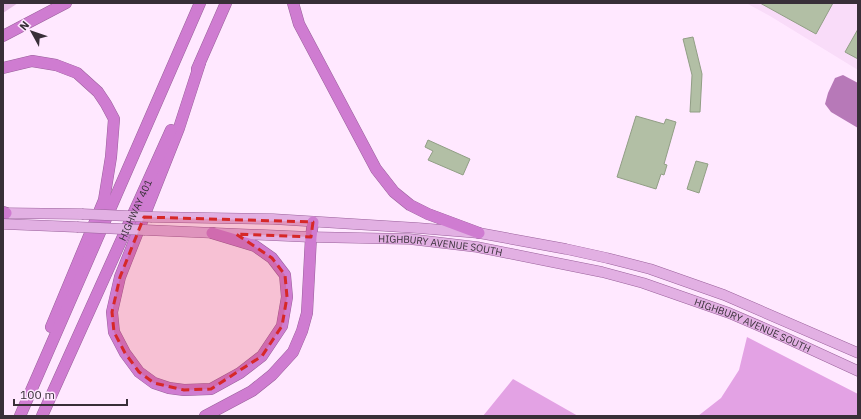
<svg xmlns="http://www.w3.org/2000/svg" width="861" height="419" font-family="'IBM Plex Sans',sans-serif">
	<style>
		.built { fill: #f9dcf9 }
		.green { fill: #e4bce4 }
		.forest { fill: #e3a2e4 }
		.water { fill: #b779b8 }
		.building { fill: #b2bfa5; stroke: #919e85 }
		.lines { fill: none; stroke-linecap: round; stroke-linejoin: round }
		.major-casing { stroke: #9a619b; stroke-width: 11 }
		.highway-casing { stroke: #9a619b; stroke-width: 12 }
		.major { stroke: #e2b0e3; stroke-width: 10 }
		.highway { stroke: #cf7cd1; stroke-width: 11 }
		.major-bridge-casing { stroke: #9a619b; stroke-width: 11; stroke-linecap: butt }
		.major-bridge { stroke: #e2b0e3; stroke-width: 10 }
		.marked { fill: #d62828; fill-opacity: 0.2; stroke: #d62828; stroke-width: 3; stroke-dasharray: 8 5; stroke-linejoin: round }
		.labels { text-anchor: middle; stroke-width: 3; stroke-linejoin: round; paint-order: stroke }
		.street-label { font-size: 10px; fill: #382f38; stroke: #ffe8ff }
	</style>
	<rect width="100%" height="100%" fill="#ffe8ff"/>
	<path class="built" d="M746 3H858V70L770 16Z"/>
	<path class="green" d="M3 3H18L3 13Z"/>
	<path class="forest" d="M747 337 858 394V416H698L721 398 739 370Z
		M513 379 578 416H483Z"/>
	<path class="water" d="M843 75 858 83V128L831 112 825 104 828 93 835 78Z"/>
	<path class="building" d="M760 3H833L816 34Z
		M858 29V59L845 52Z
		M693 37 702 74 700 112H690L692 75 683 39Z
		M636 116 664 124 666 119 676 122 664 164 667 165 664 175 661 174 656 189 617 177Z
		M428 140 470 159 463 175 428 160 433 151 425 147Z
		M696 161 708 164 699 193 687 189Z"/>
	<g class="lines">
		<g class="major-casing">
			<g id="major">
				<path d="M3 213 82 214"/>
				<path d="M152 217 273 219 418 228 479 233 566 249 607 258 650 269 724 295 858 353"/>
				<path d="M3 224 77 227"/>
				<path id="s1" d="M145 230 311 237 409 239 477 247 602 272 643 283 729 313 773 332 858 371"/>
			</g>
		</g>
		<g class="highway-casing">
			<g id="highway">
				<path d="M293 3 299 24 376 169 394 192 410 205 428 214 479 233"/>
				<path d="M3 36 66 3"/>
				<path d="M200 63 179 128 120 277 112 312 114 332 125 353 139 372 154 383 169 388 184 390 211 389 240 373 262 356 282 326 287 297 285 275 272 258 255 246 212 233"/>
				<path d="M3 68 32 61 56 65 77 73 98 92 106 104 114 119 111 157 104 200 51 327"/>
				<path d="M197 69 226 3"/>
				<path d="M3 212 6 213"/>
				<path d="M20 416 200 3"/>
				<path id="s2" d="M42 416 171 130"/>
				<path d="M205 416 252 391 272 375 293 352 302 331 307 313 311 237 313 222"/>
			</g>
		</g>
		<use href="#major" class="major"/>
		<use href="#highway" class="highway"/>
		<g class="major-bridge-casing">
			<path id="major-bridge" d="M82 214 152 217
				M77 227 145 230"/>
		</g>
		<use href="#major-bridge" class="major-bridge"/>
	</g>
	<path class="marked" d="M144 217 313 222 311 237 236 234 272 258 285 275 287 297 282 326 262 356 211 389 184 390 154 383 139 372 125 353 114 332 112 312 120 277Z"/>
	<g class="labels">
		<g class="street-label">
			<text dy="4" stroke="none"><textPath href="#s2" startOffset="226">HIGHWAY 401</textPath></text>
			<text dy="4" stroke="none"><textPath href="#s1" startOffset="296">HIGHBURY AVENUE SOUTH</textPath></text>
			<text dy="4" stroke="none"><textPath href="#s1" startOffset="620">HIGHBURY AVENUE SOUTH</textPath></text>
		</g>
	</g>
	<rect width="861" height="419" fill="none" stroke="#382f38" stroke-width="8"/>
	<g transform="translate(32 32) rotate(310)" stroke="#ffe8ff" stroke-width="3" paint-order="stroke">
	<path d="M0-3L7 15L0 10L-7 15Z" fill="#382f38"/>
	<text y="-6" font-size="11" font-weight="bold" text-anchor="middle" fill="#382f38">N</text>
	</g>
	<path d="M14 399v6h113v-6" fill="none" stroke="#382f38" stroke-width="2"/>
	<text x="20" y="399" font-size="12" fill="#382f38" stroke="#ffe8ff" stroke-width="3" paint-order="stroke">100 m</text>
</svg>
